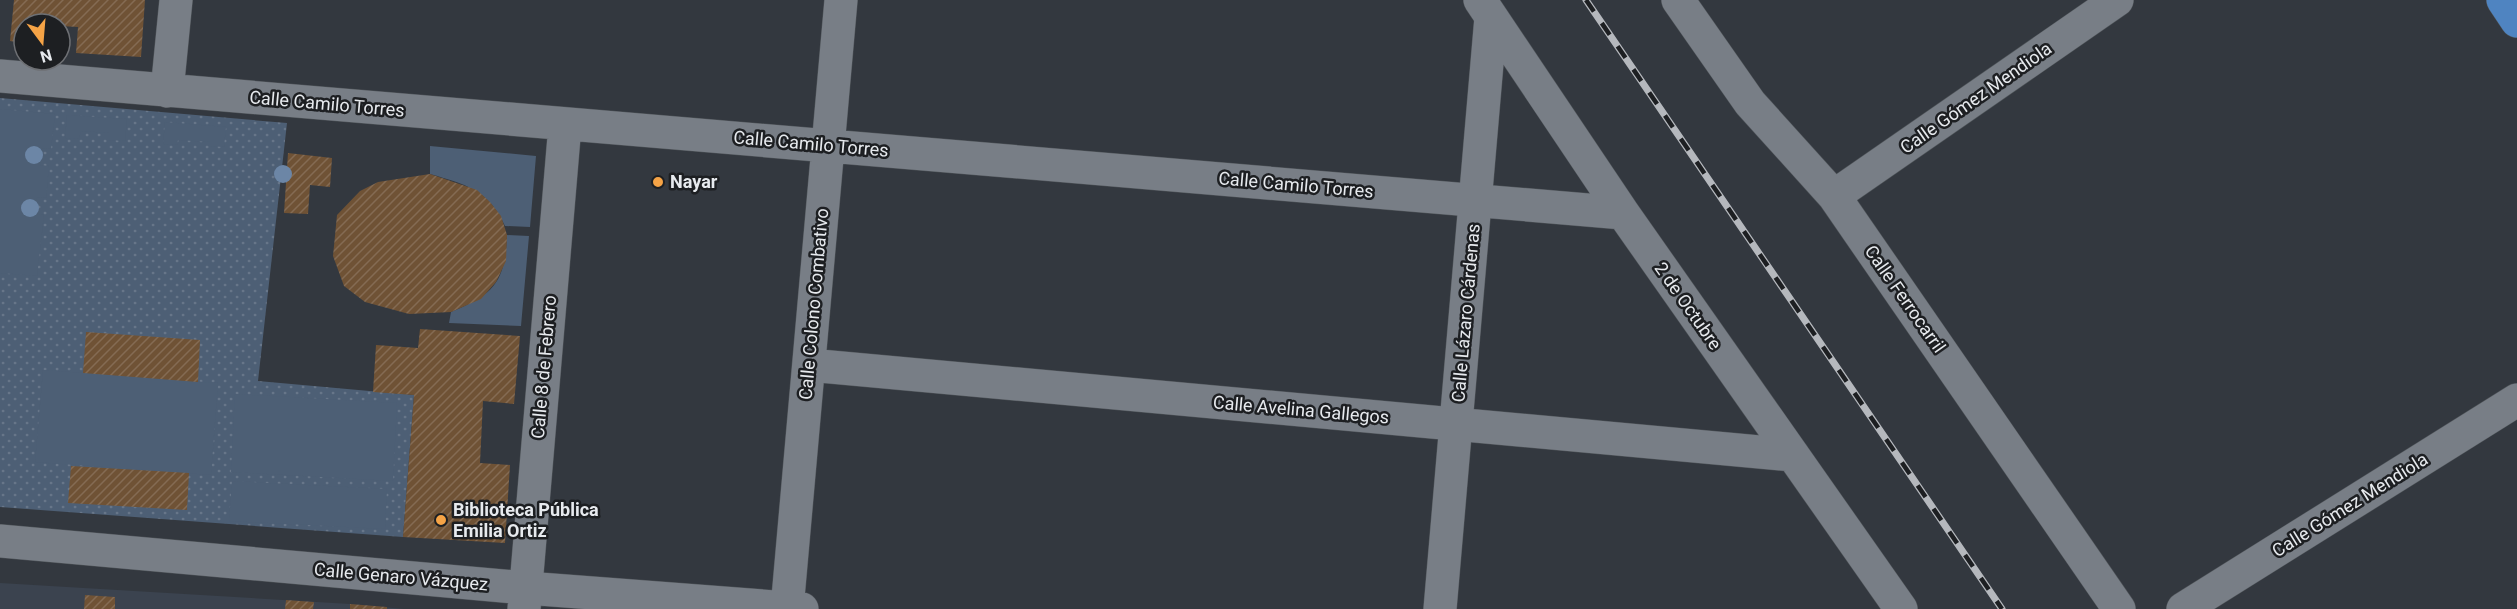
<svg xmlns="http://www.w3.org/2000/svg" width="2517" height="609" font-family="Roboto,sans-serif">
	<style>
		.built { fill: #3b434f }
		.park { fill: url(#park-dots) }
		.garden { fill: #4d5f75 }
		.building { fill: url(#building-hatch) }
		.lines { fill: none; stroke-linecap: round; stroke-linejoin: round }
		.minor-casing { stroke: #4f5459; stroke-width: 34 }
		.trunk-casing { stroke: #4f5459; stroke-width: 34 }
		.minor { stroke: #787e86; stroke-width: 33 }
		.trunk { stroke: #4f84c1; stroke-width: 33 }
		.rail-casing { stroke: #b5b8bd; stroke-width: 7 }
		.rail { stroke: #1d1f22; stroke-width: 4.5; stroke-dasharray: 14; stroke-linecap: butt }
		.tree { fill: #6c86a6 }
		.poi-dot { fill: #f5a346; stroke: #1d1f22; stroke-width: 2 }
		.labels { text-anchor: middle; stroke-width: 5; stroke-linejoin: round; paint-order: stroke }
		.street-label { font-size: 18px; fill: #e7eaee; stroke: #1d1f22 }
		.poi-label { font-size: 18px; font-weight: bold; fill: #e7eaee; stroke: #1d1f22; text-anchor: start }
	</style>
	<defs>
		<pattern id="park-dots" width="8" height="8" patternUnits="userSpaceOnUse" patternTransform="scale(1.5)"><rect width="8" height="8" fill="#4d5f75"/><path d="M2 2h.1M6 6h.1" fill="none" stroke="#677689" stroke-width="1.8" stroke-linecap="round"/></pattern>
		<pattern id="building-hatch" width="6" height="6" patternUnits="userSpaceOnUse" patternTransform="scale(1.5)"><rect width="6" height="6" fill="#6f5235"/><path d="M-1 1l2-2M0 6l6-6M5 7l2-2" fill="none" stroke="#846b53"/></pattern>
	</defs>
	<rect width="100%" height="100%" fill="#33383f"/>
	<path class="built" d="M0 583 350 604 404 609H0Z"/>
	<path class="park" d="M0 98 287 123 258 381 414 395 403 537 0 507Z"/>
	<path class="garden" d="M0 109 55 114 51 149 42 148 40 165 49 166 46 198 37 197 35 214 44 215 37 276 0 273Z
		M67 115 127 119 125 141 109 140V133L81 131 79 139 65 138Z
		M165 122 226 127 224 147 210 146V142L178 140 177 145 163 144Z
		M430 146 536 156 530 227 505 226C489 190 465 184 430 174Z
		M507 235 529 236 521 326 449 323 451 312C494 294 505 283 507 235Z
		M43 370 218 383 211 475 35 462Z
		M235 394 397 403 393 481 231 472Z
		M232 481 387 489 385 529 229 521Z"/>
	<path class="building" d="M14 0H145L141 57 76 53 78 27 60 26V24H24V43L10 41Z
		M288 153 332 158 330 187 310 185 308 214 284 213Z
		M430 174 477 190 490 202 501 216 507 235 506 261 496 282 481 299 451 312 409 314 365 302 344 286 333 256 337 215 360 191 378 182Z
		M420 329 520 336 514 404 483 401 480 463 510 465 505 543 403 537 414 395 373 392 376 345 418 348Z
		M86 332 200 340 198 382 83 373Z
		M71 466 189 473 187 510 68 503Z
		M85 595 115 597V609H84Z
		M286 600 314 602 313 609H285Z
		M350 604 387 607V609H350Z"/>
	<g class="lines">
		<g class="minor-casing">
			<path id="minor" d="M1480 0 1623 213 1901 609
				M1678 0 1750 103 1834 196 2119 609
				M0 76 1623 213
				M167 91 176 0
				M1834 196 2117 0
				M809 365 1793 455
				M0 541 526 588 802 609
				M524 609 565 125
				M787 609 841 0
				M1440 609 1491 17
				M2183 609 2517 400"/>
		</g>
		<g class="trunk-casing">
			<path id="trunk" d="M2503 0 2517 21"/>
		</g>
		<use href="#minor" class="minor"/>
		<use href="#trunk" class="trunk"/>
		<g class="rail-casing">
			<path id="rail" d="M1586 0 2002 609"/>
		</g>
		<use href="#rail" class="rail"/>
	</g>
	<g class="tree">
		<circle cx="34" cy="155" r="9"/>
		<circle cx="283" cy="174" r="9"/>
		<circle cx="30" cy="208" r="9"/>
	</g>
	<g class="poi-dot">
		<circle cx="658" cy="182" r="6"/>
		<circle cx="441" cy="520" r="6"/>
	</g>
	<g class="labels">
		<g class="street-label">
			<text transform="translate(1976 98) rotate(-35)" y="6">Calle Gómez Mendiola</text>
			<text transform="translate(327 104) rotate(5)" y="6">Calle Camilo Torres</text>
			<text transform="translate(811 144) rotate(5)" y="6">Calle Camilo Torres</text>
			<text transform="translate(1296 185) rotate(5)" y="6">Calle Camilo Torres</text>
			<text transform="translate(1905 299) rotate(55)" y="6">Calle Ferrocarril</text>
			<text transform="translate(814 304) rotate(-85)" y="6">Calle Colono Combativo</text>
			<text transform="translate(1688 306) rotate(55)" y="6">2 de Octubre</text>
			<text transform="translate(1466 313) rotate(-85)" y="6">Calle Lázaro Cárdenas</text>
			<text transform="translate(544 367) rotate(-85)" y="6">Calle 8 de Febrero</text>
			<text transform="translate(1301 410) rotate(5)" y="6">Calle Avelina Gallegos</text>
			<text transform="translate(2350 505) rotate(-32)" y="6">Calle Gómez Mendiola</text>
			<text transform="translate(401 577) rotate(5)" y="6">Calle Genaro Vázquez</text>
		</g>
		<g class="poi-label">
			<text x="670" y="188">Nayar</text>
			<text x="453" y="516">Biblioteca Pública<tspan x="453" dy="21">Emilia Ortiz</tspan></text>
		</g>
	</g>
	<g transform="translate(42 42) rotate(164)"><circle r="28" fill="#1d1f22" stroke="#6e7074" stroke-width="1.5"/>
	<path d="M0-4.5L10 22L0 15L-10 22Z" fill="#f5a346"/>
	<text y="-9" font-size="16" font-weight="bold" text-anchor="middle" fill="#e7eaee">N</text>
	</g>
</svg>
